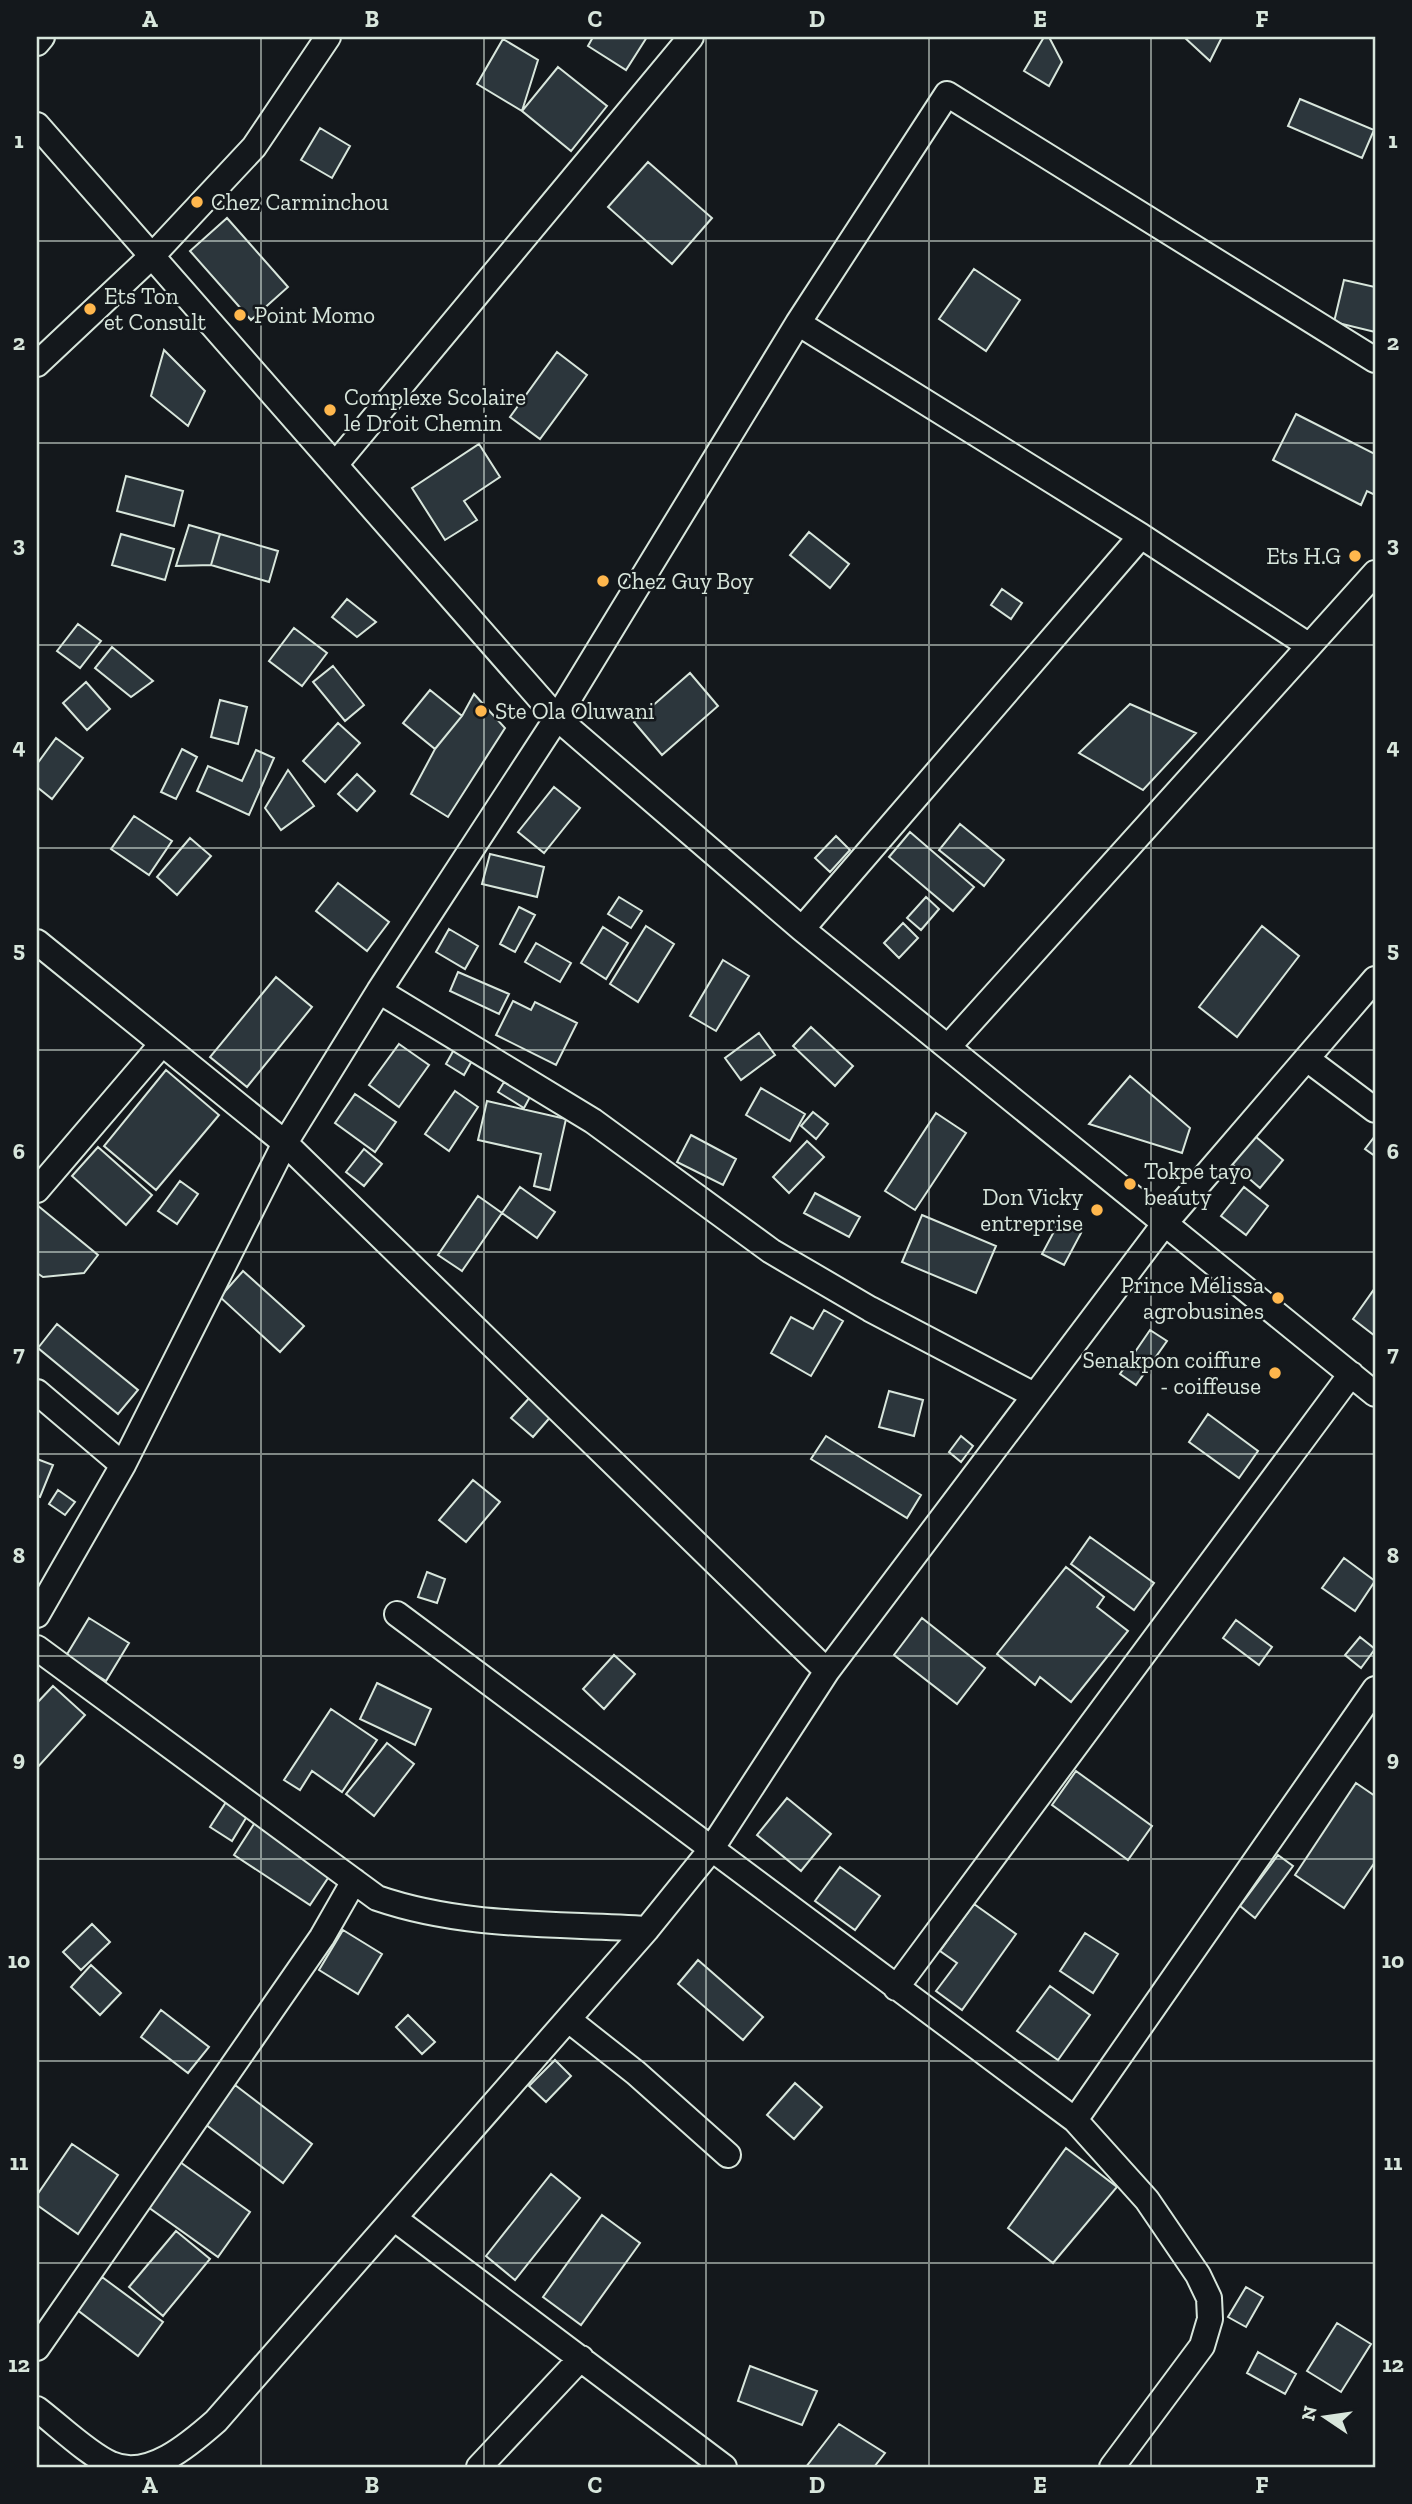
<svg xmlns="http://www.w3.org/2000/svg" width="1412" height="2504" font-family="'Zilla Slab',serif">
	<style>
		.building { fill: #2c363c; stroke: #d8e6dc; stroke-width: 2 }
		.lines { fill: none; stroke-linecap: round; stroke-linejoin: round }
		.minor-casing { stroke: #d8e6dc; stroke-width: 28 }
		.minor { stroke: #14181c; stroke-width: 24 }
		.grid { fill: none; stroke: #d8e6dc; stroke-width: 2; stroke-opacity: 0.55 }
		.poi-dot { fill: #ffb74d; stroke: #14181c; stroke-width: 2.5 }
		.labels { text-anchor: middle; stroke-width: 5; stroke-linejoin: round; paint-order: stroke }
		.poi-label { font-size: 23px; fill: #d8e6dc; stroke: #14181c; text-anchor: start }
		.neatline { fill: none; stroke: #d8e6dc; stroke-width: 2.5 }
		.grid-label { font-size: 23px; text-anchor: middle; font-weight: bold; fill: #d8e6dc }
	</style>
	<rect width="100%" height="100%" fill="#14181c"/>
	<path class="building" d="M593 37H647L626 70 588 46Z
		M1044 37H1049L1062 62 1049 86 1024 71Z
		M1184 37H1222L1210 61Z
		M503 39 538 60 522 111 477 84Z
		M558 67 607 106 571 151 522 111Z
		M1300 99 1374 130 1362 158 1288 126Z
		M320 128 350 146 332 178 301 160Z
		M648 162 712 218 672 264 608 207Z
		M227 218 288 287 251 320 190 251Z
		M974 269 1020 300 986 351 939 319Z
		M1344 280 1375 287V332L1334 322Z
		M164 350 205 391 188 426 151 396Z
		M557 352 587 375 540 439 510 417Z
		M1296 414 1375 454V495L1367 491 1361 505 1273 460Z
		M479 444 500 477 464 501 477 520 445 540 412 488Z
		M126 476 183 491 174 526 117 511Z
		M189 525 220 534 211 565 176 566Z
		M809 532 849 564 830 588 790 555Z
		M121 534 174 549 165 580 112 565Z
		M220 534 278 551 269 582 211 565Z
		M1002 589 1022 603 1011 619 991 605Z
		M347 599 376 622 357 637 332 617Z
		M78 624 101 641 80 668 57 651Z
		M294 628 327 653 302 686 269 661Z
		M112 647 153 681 131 697 95 668Z
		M333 666 364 705 345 721 313 682Z
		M690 673 718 706 662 755 634 722Z
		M86 682 110 709 87 730 63 703Z
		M430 690 462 716 435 749 403 723Z
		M474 694 505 728 448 817 411 794 435 749 462 716Z
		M220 700 247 707 238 744 211 737Z
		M1130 704 1196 733 1143 790 1079 753Z
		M338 723 360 743 325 782 303 761Z
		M56 738 83 758 52 799 37 787V764Z
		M182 749 197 757 176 799 161 792Z
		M256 750 274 758 249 815 197 791 208 766 242 781Z
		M288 770 314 806 281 830 265 808Z
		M357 774 375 791 357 811 338 794Z
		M554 787 580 808 544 853 518 832Z
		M134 816 172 841 149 875 111 849Z
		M960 824 1004 860 984 886 939 850Z
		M910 832 974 887 953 911 889 857Z
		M836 836 850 850 830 872 815 858Z
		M190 838 211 856 177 895 157 877Z
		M490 854 544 867 537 897 482 884Z
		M338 883 389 922 367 951 316 911Z
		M619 897 642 911 631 928 608 914Z
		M926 897 939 909 921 930 907 918Z
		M519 907 535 915 515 952 500 944Z
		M903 923 918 938 899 958 884 943Z
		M646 926 674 944 638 1002 610 984Z
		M1262 926 1299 956 1237 1037 1199 1007Z
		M603 927 628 943 606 979 581 963Z
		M449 929 478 946 465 969 436 952Z
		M536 943 571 963 560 982 525 962Z
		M723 960 749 976 716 1031 690 1016Z
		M458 972 509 994 499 1014 450 991Z
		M276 977 312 1007 247 1087 210 1057Z
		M513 1001 531 1010 535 1002 577 1023 556 1065 496 1035Z
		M811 1027 853 1066 835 1086 793 1046Z
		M759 1033 775 1055 741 1080 725 1058Z
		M399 1044 429 1065 399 1107 369 1085Z
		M456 1046 474 1057 464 1075 446 1064Z
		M166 1070 219 1115 156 1190 104 1146Z
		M1130 1076 1190 1128 1182 1153 1089 1124Z
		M504 1082 530 1097 524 1108 498 1092Z
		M761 1088 805 1114 790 1141 746 1115Z
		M455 1091 478 1107 449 1151 425 1134Z
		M355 1094 396 1122 375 1152 335 1123Z
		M487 1101 566 1119 550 1190 534 1186 541 1154 478 1140Z
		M813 1112 828 1124 816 1139 801 1126Z
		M936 1113 966 1133 915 1210 885 1191Z
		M691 1135 736 1159 723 1185 677 1162Z
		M1255 1136 1283 1160 1260 1188 1232 1164Z
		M1375 1136V1156L1365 1149Z
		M807 1141 824 1157 789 1193 773 1177Z
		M98 1147 152 1195 126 1225 72 1176Z
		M364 1149 382 1164 364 1186 346 1172Z
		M180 1181 198 1194 177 1224 158 1211Z
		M520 1187 555 1212 537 1238 502 1213Z
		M1244 1187 1268 1206 1246 1235 1221 1216Z
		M815 1193 860 1217 849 1237 804 1213Z
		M478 1196 502 1213 462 1271 438 1255Z
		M37 1205 98 1255 84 1273 43 1277 37 1273Z
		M922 1215 996 1246 976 1293 902 1262Z
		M1059 1222 1081 1233 1064 1265 1042 1254Z
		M243 1271 304 1326 280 1352 220 1297Z
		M1375 1288V1336L1353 1319Z
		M824 1310 843 1321 811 1376 771 1353 791 1317 813 1329Z
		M57 1324 138 1390 118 1414 38 1348Z
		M1150 1330 1167 1341 1136 1385 1120 1374Z
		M889 1391 923 1400 914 1436 879 1427Z
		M532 1395 553 1414 533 1437 511 1418Z
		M1208 1414 1258 1451 1239 1478 1189 1442Z
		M826 1436 921 1495 907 1518 811 1459Z
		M961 1436 973 1446 961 1462 949 1452Z
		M37 1459 53 1465 40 1497 37 1496Z
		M473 1480 500 1502 466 1542 439 1520Z
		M58 1490 75 1502 65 1515 49 1504Z
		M1090 1537 1154 1583 1134 1610 1071 1564Z
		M1344 1558 1375 1581 1355 1611 1322 1588Z
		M1066 1567 1104 1597 1097 1607 1128 1631 1071 1702 1040 1677 1035 1685 997 1654Z
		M427 1572 445 1579 437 1603 418 1597Z
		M89 1618 129 1643 106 1681 66 1656Z
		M922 1618 985 1668 957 1704 894 1655Z
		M1236 1620 1272 1647 1259 1665 1223 1638Z
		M1360 1637 1375 1649 1361 1668 1345 1655Z
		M614 1655 635 1674 604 1709 583 1689Z
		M377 1683 431 1709 415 1745 360 1719Z
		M53 1686 85 1715 37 1768V1703Z
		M331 1709 377 1740 342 1792 312 1771 300 1790 284 1780Z
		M387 1743 414 1764 374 1816 346 1794Z
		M1076 1771 1152 1826 1128 1860 1052 1805Z
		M1356 1783 1375 1796V1862L1344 1908 1295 1875Z
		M787 1798 831 1834 801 1871 757 1835Z
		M228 1799 249 1813 232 1841 210 1827Z
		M256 1821 332 1872 310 1905 234 1855Z
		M1278 1855 1293 1866 1255 1918 1240 1906Z
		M840 1867 880 1896 855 1930 815 1901Z
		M974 1904 1016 1934 962 2010 936 1991 957 1963 940 1951Z
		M92 1924 110 1942 81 1970 63 1952Z
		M343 1930 382 1954 358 1994 319 1970Z
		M1085 1933 1118 1954 1093 1993 1060 1971Z
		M698 1960 763 2017 743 2040 678 1984Z
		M91 1965 121 1993 100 2015 71 1987Z
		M1050 1986 1090 2015 1058 2060 1017 2031Z
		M161 2010 209 2047 188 2073 141 2037Z
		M408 2015 435 2042 422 2054 396 2027Z
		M555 2060 571 2076 546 2102 529 2086Z
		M795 2083 822 2107 794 2139 767 2115Z
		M235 2085 312 2144 283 2183 205 2124Z
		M72 2144 118 2175 78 2234 37 2205V2195Z
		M1066 2148 1117 2187 1053 2263 1008 2228Z
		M180 2162 250 2212 218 2257 148 2207Z
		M551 2174 580 2198 515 2280 486 2256Z
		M602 2215 640 2243 581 2325 543 2297Z
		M176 2231 210 2259 163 2316 129 2287Z
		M102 2277 163 2322 138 2356 76 2309Z
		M1246 2287 1263 2297 1246 2327 1228 2317Z
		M1337 2323 1371 2344 1341 2392 1307 2371Z
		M1258 2352 1296 2374 1285 2394 1247 2373Z
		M750 2366 817 2391 802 2425 738 2401Z
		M839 2424 885 2453 874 2467H806Z"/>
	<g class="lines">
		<g class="minor-casing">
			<path id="minor" d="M37 43 42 37
				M37 125 557 718 802 929 1375 1394
				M798 323 1141 536 1308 645
				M37 364 153 255 254 147 328 37
				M335 465 691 37
				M802 929 1141 536
				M37 942 285 1143 827 1671
				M379 991 593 1121 771 1251 870 1309 1034 1395
				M948 1047 1375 573
				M1307 1059 1375 1110
				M37 1190 161 1045
				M37 1392 123 1465
				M397 1614 1075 2120 1147 2200 1198 2275 1209 2298 1210 2319 1202 2346 1112 2467
				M37 1615 123 1465 285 1143 379 991 557 718 798 323 947 94 1375 360
				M37 1648 377 1898C464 1928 556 1923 647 1929
				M896 1988 1351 1374
				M570 2021 636 2073 728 2155
				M1075 2120 1375 1689
				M395 2219 724 2467
				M37 2348 322 1937 354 1881
				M37 2409C57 2424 89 2455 111 2464 148 2481 191 2443 216 2421L647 1929 710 1851 827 1671 1165 1223 1375 979
				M479 2467 581 2358"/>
		</g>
		<use href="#minor" class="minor"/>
	</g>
	<path class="grid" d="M261 37V2467M484 37V2467M706 37V2467M929 37V2467M1151 37V2467M37 241H1375M37 443H1375M37 645H1375M37 848H1375M37 1050H1375M37 1252H1375M37 1454H1375M37 1656H1375M37 1859H1375M37 2061H1375M37 2263H1375"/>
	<g class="poi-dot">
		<circle cx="197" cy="202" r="7"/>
		<circle cx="90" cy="309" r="7"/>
		<circle cx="240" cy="315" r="7"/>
		<circle cx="330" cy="410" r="7"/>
		<circle cx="1355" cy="556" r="7"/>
		<circle cx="603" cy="581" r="7"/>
		<circle cx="481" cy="711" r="7"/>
		<circle cx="1130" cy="1184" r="7"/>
		<circle cx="1097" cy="1210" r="7"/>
		<circle cx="1278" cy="1298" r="7"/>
		<circle cx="1275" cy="1373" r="7"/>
	</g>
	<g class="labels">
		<g class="poi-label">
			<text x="211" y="210">Chez Carminchou</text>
			<text x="104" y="304">Ets Ton<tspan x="104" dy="26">et Consult</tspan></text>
			<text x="254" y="323">Point Momo</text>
			<text x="344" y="405">Complexe Scolaire<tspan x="344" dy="26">le Droit Chemin</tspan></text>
			<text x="1341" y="564" text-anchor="end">Ets H.G</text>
			<text x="617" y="589">Chez Guy Boy</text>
			<text x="495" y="719">Ste Ola Oluwani</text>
			<text x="1144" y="1179">Tokpe tayo<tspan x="1144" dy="26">beauty</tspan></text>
			<text x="1083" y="1205" text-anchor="end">Don Vicky<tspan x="1083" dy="26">entreprise</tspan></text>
			<text x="1264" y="1293" text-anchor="end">Prince Mélissa<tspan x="1264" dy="26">agrobusines</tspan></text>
			<text x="1261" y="1368" text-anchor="end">Senakpon coiffure<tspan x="1261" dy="26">- coiffeuse</tspan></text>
		</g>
	</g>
	<rect width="1412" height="2504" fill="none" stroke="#14181c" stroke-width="77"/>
	<g transform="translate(1325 2417) rotate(283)" stroke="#14181c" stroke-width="5" paint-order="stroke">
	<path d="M0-5L12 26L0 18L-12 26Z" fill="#d8e6dc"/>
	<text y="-10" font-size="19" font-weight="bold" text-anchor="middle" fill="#d8e6dc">N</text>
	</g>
	<rect x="38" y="38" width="1336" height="2428" class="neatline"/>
	<g class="grid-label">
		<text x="150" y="27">A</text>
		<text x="372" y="27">B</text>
		<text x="595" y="27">C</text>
		<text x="817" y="27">D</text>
		<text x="1040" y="27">E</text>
		<text x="1262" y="27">F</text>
		<text x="19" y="148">1</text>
		<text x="1393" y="148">1</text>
		<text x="19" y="350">2</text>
		<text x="1393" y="350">2</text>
		<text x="19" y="552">3</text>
		<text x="1393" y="552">3</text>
		<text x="19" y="754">4</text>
		<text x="1393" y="754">4</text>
		<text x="19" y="957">5</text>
		<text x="1393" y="957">5</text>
		<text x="19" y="1159">6</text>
		<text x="1393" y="1159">6</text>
		<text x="19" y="1361">7</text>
		<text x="1393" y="1361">7</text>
		<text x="19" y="1563">8</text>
		<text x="1393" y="1563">8</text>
		<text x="19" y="1766">9</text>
		<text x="1393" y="1766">9</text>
		<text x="19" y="1968">10</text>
		<text x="1393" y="1968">10</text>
		<text x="19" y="2170">11</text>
		<text x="1393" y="2170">11</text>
		<text x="19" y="2372">12</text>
		<text x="1393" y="2372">12</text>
		<text x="150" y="2493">A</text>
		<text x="372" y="2493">B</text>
		<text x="595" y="2493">C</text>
		<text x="817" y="2493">D</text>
		<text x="1040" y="2493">E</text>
		<text x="1262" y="2493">F</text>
	</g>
</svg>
